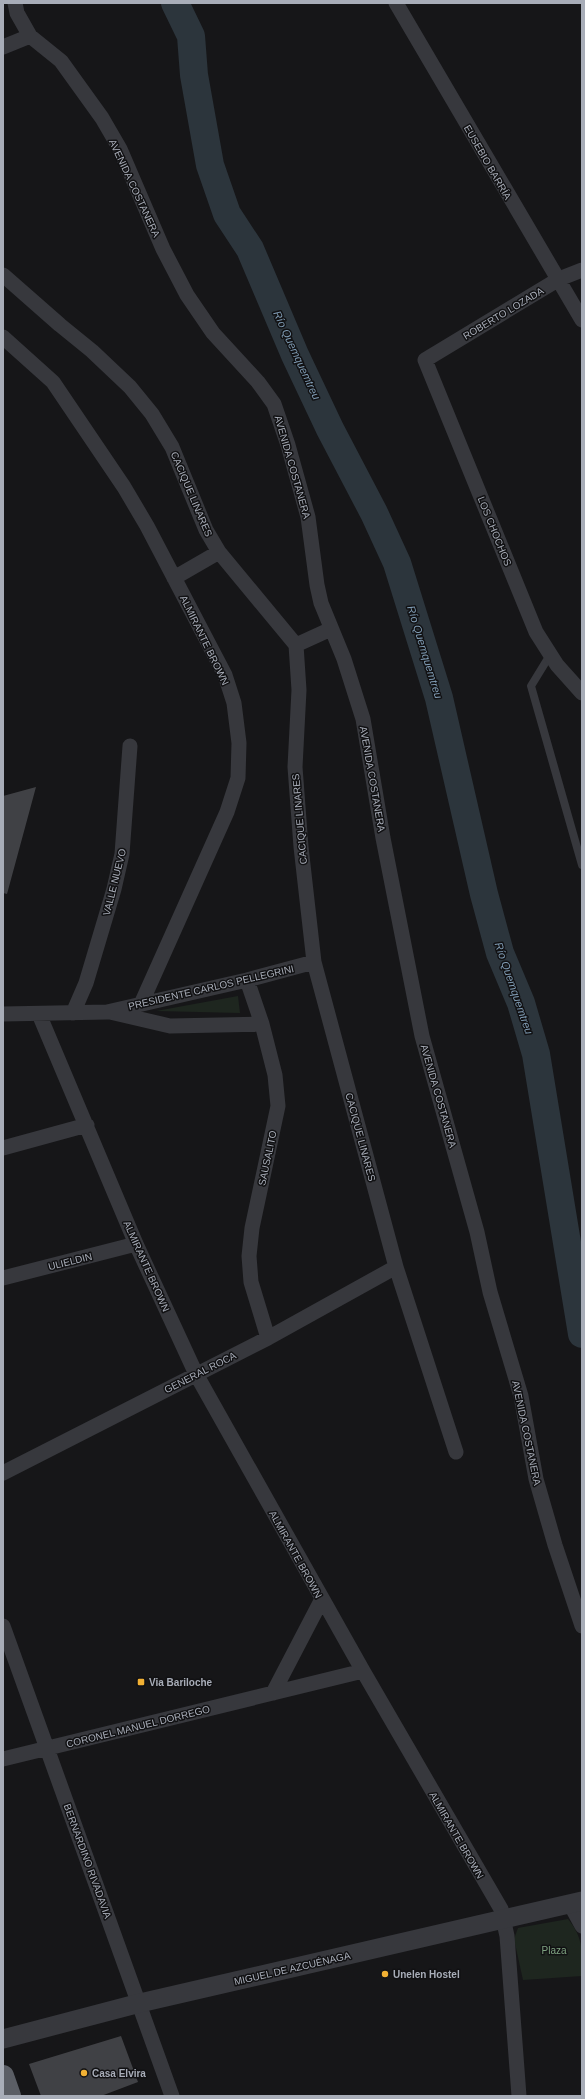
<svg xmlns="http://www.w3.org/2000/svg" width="585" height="2099" font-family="Helvetica,sans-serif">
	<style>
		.green { fill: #1e261f }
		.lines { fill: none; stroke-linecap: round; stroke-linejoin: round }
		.river { stroke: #2c353c; stroke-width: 28 }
		.building { fill: #404145 }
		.service { stroke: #37383d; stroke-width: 8 }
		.minor { stroke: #37383d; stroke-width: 15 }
		.tertiary { stroke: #37383d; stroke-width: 19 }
		.trunk { stroke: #5b5e65; stroke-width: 22 }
		.poi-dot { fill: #f2b134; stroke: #111113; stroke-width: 1.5 }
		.labels { text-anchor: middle; stroke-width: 3; stroke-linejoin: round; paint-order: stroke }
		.street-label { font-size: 10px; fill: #a8adb8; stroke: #111113 }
		.poi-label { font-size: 10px; font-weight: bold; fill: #a8adb8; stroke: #111113; text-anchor: start }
		.park-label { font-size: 10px; fill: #7fa381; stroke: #111113 }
		.water-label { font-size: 11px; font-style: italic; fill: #7f9bb3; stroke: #111113 }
	</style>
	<rect width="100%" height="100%" fill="#161618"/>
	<path class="green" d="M238 996 240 1013 156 1011Z
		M568 1919C584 1939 582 1951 582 1976L523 1980 514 1939 518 1928Z"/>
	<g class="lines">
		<path class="river" d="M175 3 191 36 194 75 210 165 227 214 250 249 295 355 330 429 374 513 397 563 439 698 484 894 500 953 521 1003 536 1054 582 1334"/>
	</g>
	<path class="building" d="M36 787 7 894 3 893V796Z
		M121 2036 138 2082 101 2096H41L29 2064Z"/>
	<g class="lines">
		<path class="service" d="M550 655 531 686 582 865"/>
		<path class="minor" d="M15 3 17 13 30 36 61 61 102 118 120 149 163 249 187 295 213 333 258 382 274 404 288 445 308 517 317 585 321 603 344 659 363 719 383 838 422 1036 477 1232 490 1292 521 1396 536 1479 555 1545 582 1626
			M396 3 582 320
			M3 47 30 36
			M582 270 559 279 425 360 536 632 557 665 582 693
			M3 275 60 325 92 351 130 387 152 414 172 447 206 530 219 552 296 645 299 690 295 767 301 847 314 962 396 1267 456 1452
			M3 337 53 382 124 487 147 526 225 675 234 703 239 743 238 778 227 812 141 1004
			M174 578 219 552
			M296 645 331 629
			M247 980 262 1024 275 1075 278 1106 252 1228 249 1256 251 1282 268 1338
			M110 1012 170 1026 262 1024
			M73 1013 86 983 114 889 122 854 130 746
			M3 1014 107 1012 247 980 314 962
			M39 1014 136 1244 196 1374 363 1671 501 1909 507 1936 519 2096
			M3 1148 87 1125
			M3 1278 136 1244
			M3 1473 268 1338 396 1267
			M3 1626 172 2096
			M273 1693 322 1599
			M3 1759 363 1671
			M570 1904 582 1926"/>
		<path class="tertiary" d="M3 2039 140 2003 582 1901"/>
		<path class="trunk" d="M3 2076 10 2096"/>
	</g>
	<g class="poi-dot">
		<rect x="137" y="1678" width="8" height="8" rx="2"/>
		<circle cx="385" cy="1974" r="4"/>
		<circle cx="84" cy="2073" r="4"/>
	</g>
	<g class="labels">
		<g class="street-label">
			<text transform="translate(488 162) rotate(60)" y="4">EUSEBIO BARRÍA</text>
			<text transform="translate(135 188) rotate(65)" y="4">AVENIDA COSTANERA</text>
			<text transform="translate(503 313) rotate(-31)" y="4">ROBERTO LOZADA</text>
			<text transform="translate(293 467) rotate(74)" y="4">AVENIDA COSTANERA</text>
			<text transform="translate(192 494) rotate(67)" y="4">CACIQUE LINARES</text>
			<text transform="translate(495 531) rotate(68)" y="4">LOS CHOCHOS</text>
			<text transform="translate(205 640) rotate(64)" y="4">ALMIRANTE BROWN</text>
			<text transform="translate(373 779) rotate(80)" y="4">AVENIDA COSTANERA</text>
			<text transform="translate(299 819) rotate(-95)" y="4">CACIQUE LINARES</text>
			<text transform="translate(114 882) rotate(-76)" y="4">VALLE NUEVO</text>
			<text transform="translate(211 987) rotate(-13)" y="4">PRESIDENTE CARLOS PELLEGRINI</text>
			<text transform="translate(439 1096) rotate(74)" y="4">AVENIDA COSTANERA</text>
			<text transform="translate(361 1137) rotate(75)" y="4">CACIQUE LINARES</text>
			<text transform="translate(267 1158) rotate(-78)" y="4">SAUSALITO</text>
			<text transform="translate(70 1261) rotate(-14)" y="4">ULIELDIN</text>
			<text transform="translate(147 1266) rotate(66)" y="4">ALMIRANTE BROWN</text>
			<text transform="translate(200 1372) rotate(-27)" y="4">GENERAL ROCA</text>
			<text transform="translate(527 1433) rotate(78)" y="4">AVENIDA COSTANERA</text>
			<text transform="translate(296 1554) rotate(61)" y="4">ALMIRANTE BROWN</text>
			<text transform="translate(138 1726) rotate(-14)" y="4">CORONEL MANUEL DORREGO</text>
			<text transform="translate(457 1835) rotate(60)" y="4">ALMIRANTE BROWN</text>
			<text transform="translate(88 1861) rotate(70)" y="4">BERNARDINO RIVADAVIA</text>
			<text transform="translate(292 1968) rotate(-13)" y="4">MIGUEL DE AZCUÉNAGA</text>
		</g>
		<g class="poi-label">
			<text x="149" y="1686">Via Bariloche</text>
			<text x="393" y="1978">Unelen Hostel</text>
			<text x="92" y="2077">Casa Elvira</text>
		</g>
		<g class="park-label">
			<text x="554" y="1954">Plaza</text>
		</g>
		<g class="water-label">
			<text transform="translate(297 355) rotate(65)" y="4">Río Quemquemtreu</text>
			<text transform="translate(425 652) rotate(73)" y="4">Río Quemquemtreu</text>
			<text transform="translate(514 988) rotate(71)" y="4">Río Quemquemtreu</text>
		</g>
	</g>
	<rect width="585" height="2099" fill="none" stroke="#a8adb8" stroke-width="8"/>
</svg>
